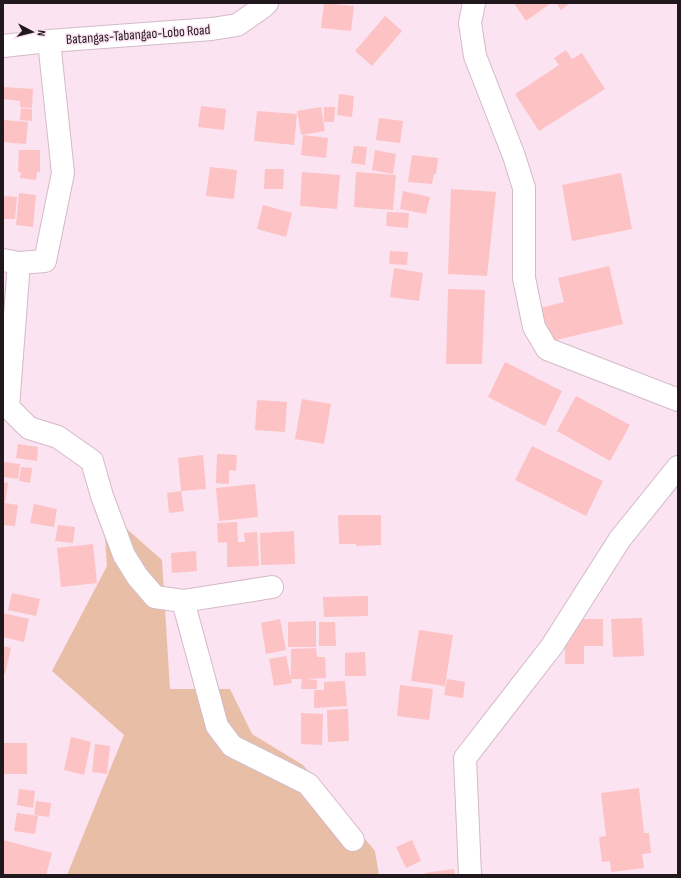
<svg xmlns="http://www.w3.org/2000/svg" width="681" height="878" font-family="'Sofia Sans Condensed',sans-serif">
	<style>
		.green { fill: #e9bea7 }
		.building { fill: #fcc2c4 }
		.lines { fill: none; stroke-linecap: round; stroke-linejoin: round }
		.minor-casing { stroke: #d3bac9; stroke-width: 24 }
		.primary-casing { stroke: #d3bac9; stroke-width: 24 }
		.minor { stroke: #fff; stroke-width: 22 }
		.primary { stroke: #fff; stroke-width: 22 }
		.labels { text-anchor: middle; stroke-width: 3; stroke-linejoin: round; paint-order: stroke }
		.street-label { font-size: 14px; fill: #20181d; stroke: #fce3f1 }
	</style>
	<rect width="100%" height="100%" fill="#fce3f1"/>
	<path class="green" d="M103 508 162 560 170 689H230L252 734 303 765 375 851 379 875H67L124 735 52 671 107 566Z"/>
	<path class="building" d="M324 3 354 6 351 31 321 28Z
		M514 3H551L526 21Z
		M556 3H570L561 10Z
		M385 16 402 31 372 66 355 51Z
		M566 50 572 59 582 53 605 89 539 131 515 94 559 65 554 58Z
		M3 87 33 89 32 108 20 107V101L3 99Z
		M339 94 354 96 352 117 337 115Z
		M201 106 226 109 224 130 198 127Z
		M321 107 325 131 301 135 297 111Z
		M324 107H335L334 122H324Z
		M21 108 32 109V121L20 120Z
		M257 111 297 114 294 145 254 141Z
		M379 118 403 121 400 143 376 140Z
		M3 120 28 122 26 144 3 142Z
		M303 135 328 138 326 158 301 155Z
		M354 146 367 147 365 165 351 163Z
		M19 150H40V172H37L36 180 20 178 21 172H18Z
		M375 150 396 154 393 174 372 170Z
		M412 155 438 158 436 174H434L432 184 408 182Z
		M210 167 237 170 234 199 206 196Z
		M265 169H284L283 189H264Z
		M302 172 340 175 337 209 300 206Z
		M356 172 396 175 393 210 354 207Z
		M621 173 632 229 572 241 562 185Z
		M451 189 496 192 487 276 448 274Z
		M403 191 430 197 426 214 400 209Z
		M19 193 36 195 33 227 16 225Z
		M3 196 17 197 15 219H3Z
		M263 205 292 213 286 237 257 229Z
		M387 212 409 213 408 228 386 226Z
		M390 251 408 252 407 265 389 264Z
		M609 266 623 324 548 342 540 308 564 302 558 278Z
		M394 268 423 273 419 301 390 297Z
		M448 289 485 290 482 364H446Z
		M505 362 562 391 545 426 488 397Z
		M576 396 630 425 610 461 557 431Z
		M302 399 331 404 324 444 295 439Z
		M257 400 287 402 285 432 255 430Z
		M18 444 38 447 37 461 16 458Z
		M532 446 603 481 586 516 515 480Z
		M217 454 237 455 236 471 229 470V484L216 483Z
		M203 455 206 489 181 491 178 458Z
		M3 462 20 464 18 479 3 477Z
		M21 467 32 468 30 483 19 481Z
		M3 482 8 483 5 503 18 505 15 526 3 525Z
		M255 484 258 517 219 521 216 488Z
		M181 491 184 511 169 513 167 493Z
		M34 504 57 509 54 527 30 523Z
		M338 515H381V545L356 546V544H339Z
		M237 522 238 542H245L244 533 257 532 259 566 227 567V542L218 543 217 523Z
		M58 525 75 527 73 543 55 541Z
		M294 531 295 564 261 565 260 533Z
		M93 544 97 583 61 587 57 548Z
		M196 551 197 571 172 573 171 553Z
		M12 593 40 599 36 616 8 610Z
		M368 596V616L324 617 323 597Z
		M3 613 29 619 24 642 3 637Z
		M642 618 644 656 613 657 611 619Z
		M280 619 286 650 266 654 261 623Z
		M573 619H603V646H584V664H565V629Z
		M316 621V647H288V622Z
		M319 622H335L336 646H319Z
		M419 630 453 635 445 686 411 681Z
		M3 646 11 648 5 674 3 673Z
		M316 648 317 657H325L326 678 306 679 317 680V689H301L302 679H291V649Z
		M365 652 366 676H345V653Z
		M286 656 292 683 274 686 269 659Z
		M447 679 465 682 463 698 444 695Z
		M345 681 347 706 314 708V690H324V682Z
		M400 685 433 689 429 720 397 716Z
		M348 709 349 741 328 742 327 710Z
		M301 713 323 714 322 745 301 744Z
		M71 737 91 742 84 775 64 770Z
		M3 743H27V774H3Z
		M95 744 110 746 107 774 92 772Z
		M639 788 644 833H649L651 853 642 854 644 868 611 872 610 861 602 862 599 837 606 836 601 793Z
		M19 789 35 791 33 808 17 805Z
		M36 801 51 803 49 817 34 815Z
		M17 813 38 816 35 834 14 831Z
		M3 840 52 853 46 875H3Z
		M412 840 421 861 406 868 396 847Z
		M454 869 455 875H426L425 873Z"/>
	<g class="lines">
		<g class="minor-casing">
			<path id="minor" d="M474 3 470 23 475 56 514 156 524 188V278L534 327 547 349 678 400
				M3 260 19 263 45 261 63 173 49 41
				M19 263 8 407 29 428 58 437 92 461 102 496 124 555 137 576 155 597 183 601 272 587
				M183 601 217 726 232 746 308 784 353 840
				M470 875 465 758 552 646 620 539 678 467"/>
		</g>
		<g class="primary-casing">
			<path id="primary" d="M3 46 49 41 212 29 237 25 263 7 267 3"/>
		</g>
		<use href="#minor" class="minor"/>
		<use href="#primary" class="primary"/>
	</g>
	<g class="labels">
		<g class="street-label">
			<text transform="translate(138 34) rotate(-4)" y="5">Batangas-Tabangao-Lobo Road</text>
		</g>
	</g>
	<rect width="681" height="878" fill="none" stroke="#20181d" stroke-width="8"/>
	<g transform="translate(32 32) rotate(97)" stroke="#fce3f1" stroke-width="3" paint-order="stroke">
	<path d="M0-3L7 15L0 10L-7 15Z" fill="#20181d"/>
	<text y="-6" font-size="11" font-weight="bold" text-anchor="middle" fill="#20181d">N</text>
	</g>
</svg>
